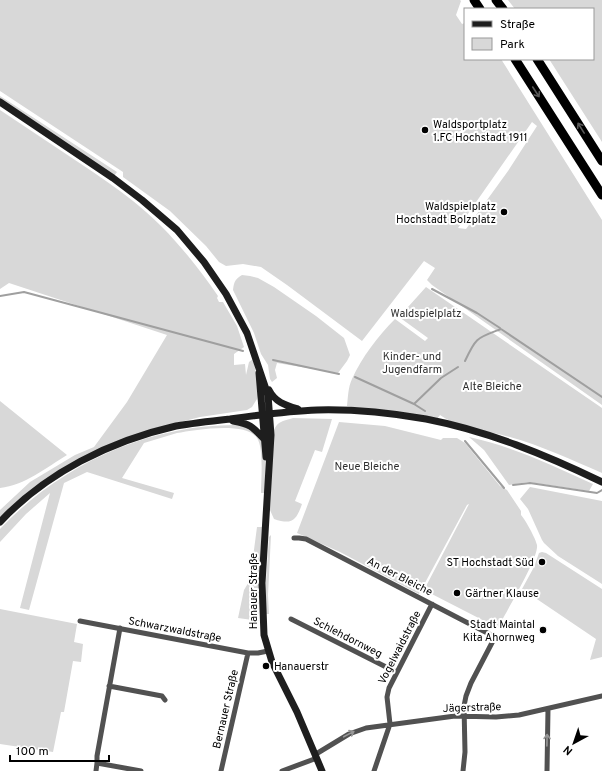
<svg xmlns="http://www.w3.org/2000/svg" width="602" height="771" font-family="Overpass,sans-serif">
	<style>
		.green { fill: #d8d8d8; fill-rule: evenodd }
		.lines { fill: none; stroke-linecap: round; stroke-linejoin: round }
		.stream { stroke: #9f9f9f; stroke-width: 2 }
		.street { stroke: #515151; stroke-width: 5 }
		.secondary { stroke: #1e1e1e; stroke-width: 7 }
		.highway { stroke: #000; stroke-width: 9 }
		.oneway { stroke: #595959 }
		.oneway2 { stroke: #979797 }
		.poi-dot { fill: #000; stroke: #fff; stroke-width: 1.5 }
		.labels { text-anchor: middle; stroke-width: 4; stroke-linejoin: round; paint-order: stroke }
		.poi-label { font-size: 11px; fill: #000; stroke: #fff; text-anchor: start }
		.park-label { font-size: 11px; fill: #2f2f2f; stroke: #fff }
		.street-label { font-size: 11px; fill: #000; stroke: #fff }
	</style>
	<rect width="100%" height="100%" fill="#fff"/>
	<path class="green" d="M0 0H460L461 1 456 15 462 24 465 23V59H501L602 220V405L432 285 427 280 435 268 424 261 362 341 287 285 261 267 243 264 226 266 219 262 206 246 170 211 123 177V172L0 91ZM532 122 537 126 508 171 466 229 458 228Z
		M508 0H602V142L549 59H593V9H515Z
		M0 96 11 103 117 172 114 176 0 99Z
		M0 110C27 128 54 146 81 164 99 176 117 188 133 201 165 226 195 262 218 296L217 298 219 302H223L237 326 244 347 234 354V365L245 364 246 375 249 362 253 359 257 378 258 395 257 399 252 407 247 410 200 417 173 424 79 459 0 519V510L30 482 75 455 94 447 127 402 167 335 9 283 0 289Z
		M242 275 250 276 258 278 274 287 316 316 344 338 350 355 347 361 338 373 277 363 275 370 277 378 272 382 270 379 268 365 261 354 254 333 233 290C234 282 235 279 242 275Z
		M426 287 602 408V473C572 460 542 446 510 437 488 431 458 428 440 415L437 419 347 406C348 398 348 387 352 379 362 357 378 336 395 319L425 341 428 338 399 317Z
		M0 401 67 455C46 468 25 485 0 488Z
		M293 418 332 419 322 452 315 450 295 501 302 504C296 521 292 525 274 519L270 510 273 433C277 421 281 422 293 418Z
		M339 422 385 426 441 440 443 438H457L465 443 500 486 507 490 521 511V515C525 519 536 539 537 545 539 558 505 613 498 628L424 590 469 504 467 505 419 594 340 552 297 533Z
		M241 425C247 427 258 433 261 439 268 453 265 478 265 493H261C261 480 264 448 257 438 246 421 194 430 177 433 166 436 155 440 144 443L122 478 174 493 172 499 87 472 64 483 29 610 20 608 50 493 26 514 0 542V529C61 464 151 423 241 425Z
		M469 437C512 446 553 466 593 484L589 491 528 482 509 485 484 450Z
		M530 487 602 501V584L558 556 544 543 542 540 528 509 520 499Z
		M257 527H262L259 583V621L238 618 244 590 250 580Z
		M271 535 268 595 269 614H266V582L269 537Z
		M542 552 546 553 602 589V657L590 660 596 639 522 589 534 567 539 553Z
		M0 609 77 624 74 642 83 644 81 662 73 661 64 712H61L53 752 0 744Z"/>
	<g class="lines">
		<path class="stream" d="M432 289 477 313 500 328
			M0 296 24 292 243 351
			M273 360 339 374
			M465 361C476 337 477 338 501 329L602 397
			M355 377 414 404 425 411
			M414 404 441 378 458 367
			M465 441 504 488
			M513 485 530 483 597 493 602 490"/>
		<path class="street" d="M294 538H299L306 539 495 637 471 683 466 696 464 706 465 752 463 771
			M291 619 396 672
			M80 621 248 653H258L268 651
			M109 686 162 696 165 700
			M316 754 349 734 366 728 455 716 496 717 519 715 602 696
			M97 763 141 771
			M96 771 97 763V756L120 628
			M221 771 248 653
			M282 771 317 758
			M374 771 390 724 387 697 389 688 432 604
			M547 771 548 709"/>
		<path class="secondary" d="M0 102 113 178 142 200 177 230 204 262 226 294 247 333 268 395 271 435 262 583 264 635 272 662 297 712 322 771
			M259 373 266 457
			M269 390C275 402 285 405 298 409
			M233 421C250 424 252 426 264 439
			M0 522C46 473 110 441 176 426 194 423 212 421 230 419 259 415 288 411 317 410 353 409 391 413 426 419 488 431 546 455 602 482"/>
		<path class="highway" d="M474 0 480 9
			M496 0 503 9
			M515 59 602 195
			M537 59 602 161"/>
	</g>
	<defs><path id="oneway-shaft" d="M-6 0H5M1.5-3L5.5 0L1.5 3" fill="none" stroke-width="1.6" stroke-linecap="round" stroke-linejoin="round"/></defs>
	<g class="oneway">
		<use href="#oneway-shaft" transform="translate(536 92) rotate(57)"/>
		<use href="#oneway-shaft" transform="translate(581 128) rotate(-122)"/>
	</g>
	<g class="oneway2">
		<use href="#oneway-shaft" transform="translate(349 734) rotate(-28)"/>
		<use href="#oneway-shaft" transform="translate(547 740) rotate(-89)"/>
	</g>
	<g class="poi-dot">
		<circle cx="425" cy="130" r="4"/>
		<circle cx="504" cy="212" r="4"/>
		<circle cx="542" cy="562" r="4"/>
		<circle cx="457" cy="593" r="4"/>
		<circle cx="543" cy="630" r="4"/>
		<circle cx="266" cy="666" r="4"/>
	</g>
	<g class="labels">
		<g class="poi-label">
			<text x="433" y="128">Waldsportplatz<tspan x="433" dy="13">1.FC Hochstadt 1911</tspan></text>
			<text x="496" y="210" text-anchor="end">Waldspielplatz<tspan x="496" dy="13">Hochstadt Bolzplatz</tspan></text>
			<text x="534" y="566" text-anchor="end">ST Hochstadt Süd</text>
			<text x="465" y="597">Gärtner Klause</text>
			<text x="535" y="628" text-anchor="end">Stadt Maintal<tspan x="535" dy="13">Kita Ahornweg</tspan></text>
			<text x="274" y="670">Hanauerstr</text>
		</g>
		<g class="park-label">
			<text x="426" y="317">Waldspielplatz</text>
			<text x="412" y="360">Kinder- und<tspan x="412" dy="13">Jugendfarm</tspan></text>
			<text x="492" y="390">Alte Bleiche</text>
			<text x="367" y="470">Neue Bleiche</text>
		</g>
		<g class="street-label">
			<text transform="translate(400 576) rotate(27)" y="4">An der Bleiche</text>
			<text transform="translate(253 591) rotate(-90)" y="4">Hanauer Straße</text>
			<text transform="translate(175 629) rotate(11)" y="4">Schwarzwaldstraße</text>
			<text transform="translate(348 637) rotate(27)" y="4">Schlehdornweg</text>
			<text transform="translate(399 647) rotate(-63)" y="4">Vogelwaidstraße</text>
			<text transform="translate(472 707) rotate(-2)" y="4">Jägerstraße</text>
			<text transform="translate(225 709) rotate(-77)" y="4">Bernauer Straße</text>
		</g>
	</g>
	<rect x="464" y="8" width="130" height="52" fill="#ffffff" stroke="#999999"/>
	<rect x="472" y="21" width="20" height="6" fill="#1e1e1e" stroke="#999999"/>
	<text x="500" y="28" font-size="12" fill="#000000">Straße</text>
	<rect x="472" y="38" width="20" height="12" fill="#d8d8d8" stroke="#999999"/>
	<text x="500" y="48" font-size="12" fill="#000000">Park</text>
	<g transform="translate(574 743) rotate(220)" stroke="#ffffff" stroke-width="3" paint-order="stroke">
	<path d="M0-3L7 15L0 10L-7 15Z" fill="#000000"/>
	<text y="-6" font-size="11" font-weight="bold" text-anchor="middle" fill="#000000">N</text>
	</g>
	<path d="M10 755v6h99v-6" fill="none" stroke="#000000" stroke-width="2"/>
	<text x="16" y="755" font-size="12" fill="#000000" stroke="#ffffff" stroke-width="3" paint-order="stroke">100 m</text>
</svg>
